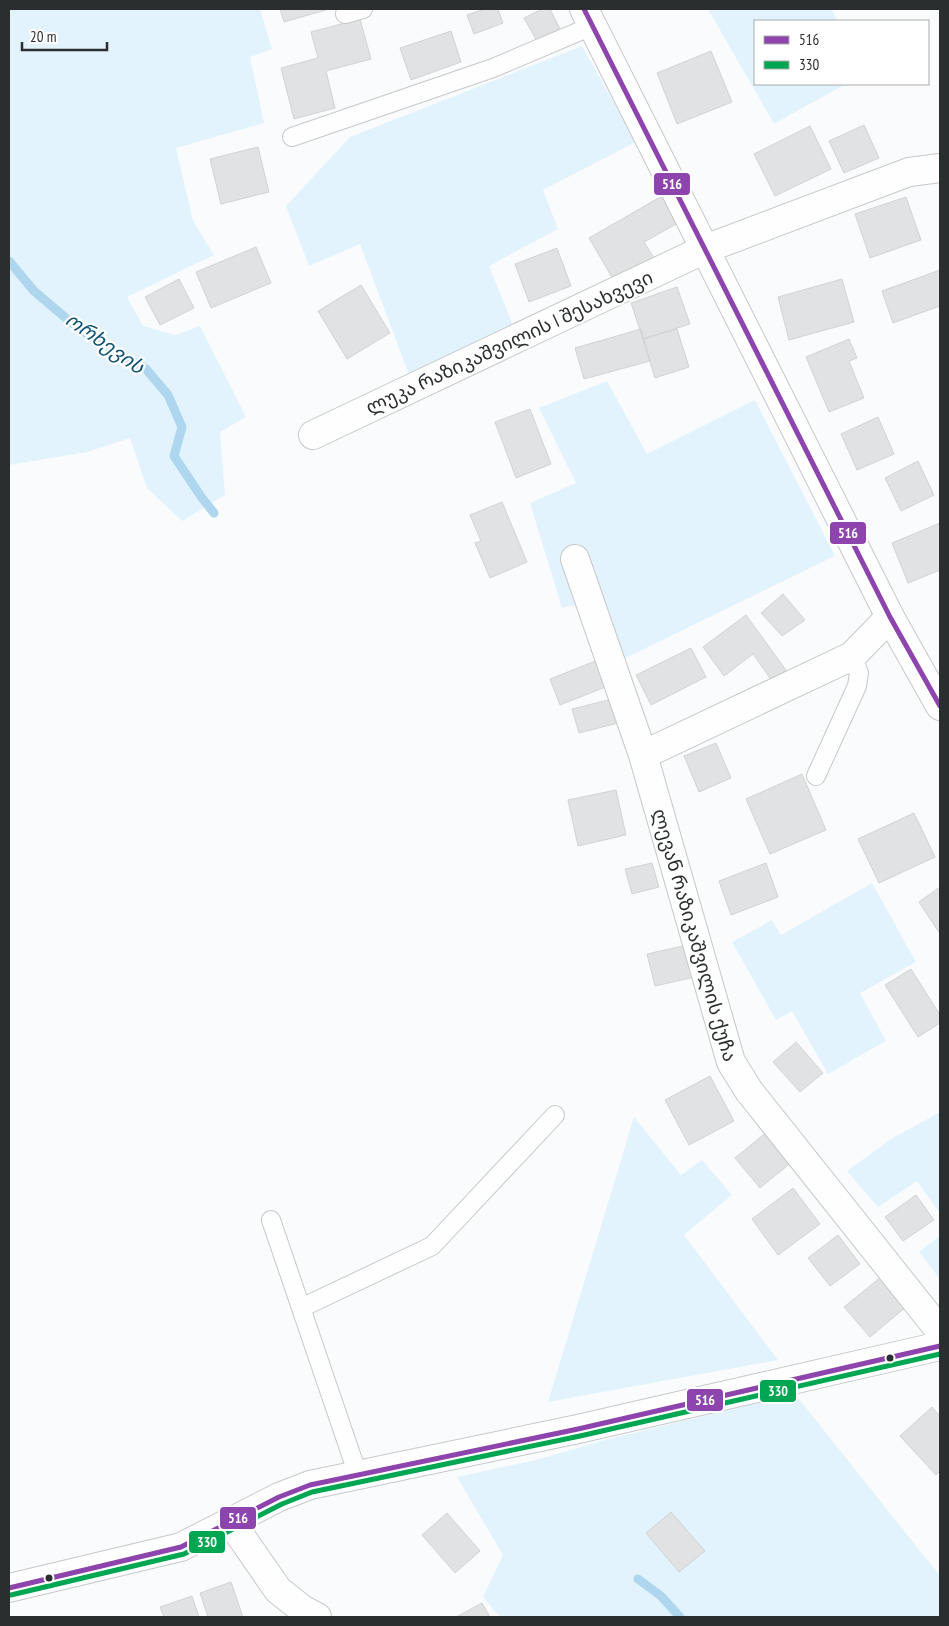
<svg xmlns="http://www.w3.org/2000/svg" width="949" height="1626" font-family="'PT Sans Narrow','Noto Sans Georgian',sans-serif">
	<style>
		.green { fill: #e3f3fe }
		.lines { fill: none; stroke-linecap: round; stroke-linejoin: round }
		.stream { stroke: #aed6ef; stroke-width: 9 }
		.building { fill: #e0e2e4; stroke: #d1d3d5 }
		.lane-casing { stroke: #c6c8ca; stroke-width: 20 }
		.street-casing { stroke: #c6c8ca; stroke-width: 30 }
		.secondary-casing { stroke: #c6c8ca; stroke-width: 30 }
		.lane { stroke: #fefeff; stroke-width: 18 }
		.street { stroke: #fefeff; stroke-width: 28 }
		.secondary { stroke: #fefeff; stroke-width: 28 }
		.bus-1-casing { stroke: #fff; stroke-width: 9 }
		.bus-2-casing { stroke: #fff; stroke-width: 9 }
		.bus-1 { stroke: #8e44ad; stroke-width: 5 }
		.bus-2 { stroke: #00a651; stroke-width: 5 }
		.bus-dot { fill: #2b2e2f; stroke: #fff; stroke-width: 2 }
		.labels { text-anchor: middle; stroke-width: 4.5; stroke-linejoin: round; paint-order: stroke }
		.street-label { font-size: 19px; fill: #2b2e2f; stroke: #fff }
		.water-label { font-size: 20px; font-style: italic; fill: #0c5274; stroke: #fff }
		.line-badge { stroke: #fff; stroke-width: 2 }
		.badge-label { font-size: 14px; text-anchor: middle; font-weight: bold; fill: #fff }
	</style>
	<rect width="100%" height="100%" fill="#f9fbfd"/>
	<path class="green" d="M9 9H260L272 49 250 57 264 123 176 148 193 221 214 255 127 297 143 326 176 335 200 326 246 417 220 432 225 495 182 521 147 488 130 438 87 452 9 465Z
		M708 9H831L838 21H755V84L844 85 774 124Z
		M582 46 636 142 543 190 558 229 489 266 516 333 412 383 360 244 309 266 286 206 350 137Z
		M607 381 647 454 755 400 835 556 615 663 579 604 562 608 530 503 576 483 539 408Z
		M872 883 916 962 860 993 886 1041 828 1074 792 1011 776 1020 732 942 772 920 781 935Z
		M940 1112V1213L917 1181 878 1207 847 1171 891 1139Z
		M634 1117 681 1175 702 1160 732 1195 684 1235 778 1360 548 1402Z
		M940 1236V1279L919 1252Z
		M795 1394 940 1576V1617H500L483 1597 503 1555 457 1477 536 1460 605 1440Z"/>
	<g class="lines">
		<path class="stream" d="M9 261 34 291 67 319 103 345 146 369 168 395 182 427 174 456 202 498 214 513
			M638 1579 661 1596 680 1617"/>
	</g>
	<path class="building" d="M280 9H329L284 22Z
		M485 9H498L503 23 474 34 467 15Z
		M542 9H550L561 31 538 43 524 18Z
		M360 19 371 59 326 71 335 108 294 119 281 68 318 58 311 32Z
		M451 31 461 62 411 80 400 48Z
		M711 51 732 102 677 124 657 73Z
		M864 125 879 158 844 173 829 141Z
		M810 126 831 169 775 196 754 154Z
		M258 147 269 192 221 204 210 159Z
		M662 196 678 223 644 242 656 261 616 284 589 238Z
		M906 197 921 240 870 258 855 214Z
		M256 247 271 283 211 308 196 272Z
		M557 248 571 286 529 302 515 264Z
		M940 270V306L893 323 882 291Z
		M179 279 194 308 160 325 145 297Z
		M842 279 854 322 789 340 778 297Z
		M361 285 390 333 347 359 318 311Z
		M677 287 690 324 643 339 631 303Z
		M641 329 650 361 584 379 575 348Z
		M677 329 689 367 655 378 643 339Z
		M849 339 857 358 849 361 864 398 829 412 806 357Z
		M530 409 551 464 516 478 495 422Z
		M878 417 894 454 857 470 841 434Z
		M918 461 934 495 901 511 885 478Z
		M502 502 527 562 490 578 475 543 481 541 470 515Z
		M940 523V570L908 583 892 543Z
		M783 594 805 620 782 636 761 613Z
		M746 615 786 670 772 681 753 654 724 676 703 647Z
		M691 648 706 677 651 705 636 675Z
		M598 660 608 686 560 705 550 679Z
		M616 698 622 722 579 733 572 709Z
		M716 743 731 778 699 792 684 756Z
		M802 774 826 830 770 854 746 799Z
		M616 790 626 835 578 846 568 800Z
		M914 813 935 857 879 883 858 839Z
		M652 863 659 887 632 894 625 869Z
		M766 863 778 897 731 915 719 881Z
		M940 887V934L919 902Z
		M692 944 699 976 655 986 647 954Z
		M911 969 940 1015V1023L918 1037 885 985Z
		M796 1042 823 1073 800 1092 773 1062Z
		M710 1076 734 1121 689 1145 665 1100Z
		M768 1131 793 1161 760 1188 735 1158Z
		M793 1188 820 1224 778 1255 752 1219Z
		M916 1195 934 1220 903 1241 885 1217Z
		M838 1235 860 1264 830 1286 808 1258Z
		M881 1277 906 1307 870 1337 844 1307Z
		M932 1407 940 1416V1471L936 1475 900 1436Z
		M671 1512 705 1551 679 1572 646 1533Z
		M447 1513 480 1551 455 1573 422 1535Z
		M231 1582 243 1617H208L200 1593Z
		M192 1596 199 1617H164L160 1607Z
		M482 1603 490 1617H456Z"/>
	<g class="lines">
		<g class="lane-casing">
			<path id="lane" d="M345 14 363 9
				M292 137 493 68 592 26
				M816 776 857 686 859 673 852 656
				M271 1220 358 1475
				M301 1308 432 1246 555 1115"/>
		</g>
		<g class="street-casing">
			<path id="street" d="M313 435 705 249 909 172 940 168
				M575 559 643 755 731 1062 749 1091 940 1331
				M643 755 852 656 890 617
				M231 1522 278 1590 302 1609 317 1617"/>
		</g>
		<g class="secondary-casing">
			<path id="secondary" d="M584 9 890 617 940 706
				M9 1588 181 1547 279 1497 310 1485 578 1429 940 1346"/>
		</g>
		<use href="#lane" class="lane"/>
		<use href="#street" class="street"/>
		<use href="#secondary" class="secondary"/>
		<g class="bus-1-casing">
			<path id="bus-1" d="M584 9 890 617 940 706
				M9 1588 181 1547 279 1497 310 1485 578 1429 940 1346"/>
		</g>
		<g class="bus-2-casing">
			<path id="bus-2" d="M11 1595 184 1554 282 1504 312 1492 580 1436 940 1354"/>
		</g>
		<use href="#bus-1" class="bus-1"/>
		<use href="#bus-2" class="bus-2"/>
	</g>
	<g class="bus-dot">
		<circle cx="890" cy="1358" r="4.5"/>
		<circle cx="49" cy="1578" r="4.5"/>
	</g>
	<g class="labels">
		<g class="street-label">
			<text transform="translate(509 342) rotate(-25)" y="7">ლუკა რაზიკაშვილის I შესახვევი</text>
			<text transform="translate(695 935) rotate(74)" y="7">ლევან რაზიკაშვილის ქუჩა</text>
		</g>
		<g class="water-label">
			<text transform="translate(105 343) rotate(35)" y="7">ორხევის</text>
		</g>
	</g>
	<g class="line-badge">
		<rect x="653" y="172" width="38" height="24" rx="5" fill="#8e44ad"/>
		<rect x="829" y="521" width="38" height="24" rx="5" fill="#8e44ad"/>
		<rect x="759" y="1379" width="38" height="24" rx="5" fill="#00a651"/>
		<rect x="686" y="1388" width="38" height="24" rx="5" fill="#8e44ad"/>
		<rect x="219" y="1506" width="38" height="24" rx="5" fill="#8e44ad"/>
		<rect x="188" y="1530" width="38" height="24" rx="5" fill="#00a651"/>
	</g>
	<g class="badge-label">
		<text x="672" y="189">516</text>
		<text x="848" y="538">516</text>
		<text x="778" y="1396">330</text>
		<text x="705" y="1405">516</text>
		<text x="238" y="1523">516</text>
		<text x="207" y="1547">330</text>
	</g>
	<rect width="949" height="1626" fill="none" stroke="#2b2e2f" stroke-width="20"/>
	<rect x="754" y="20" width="175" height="65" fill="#ffffff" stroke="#aaabac"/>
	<rect x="764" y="36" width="25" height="8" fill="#8e44ad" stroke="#aaabac"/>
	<text x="799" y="45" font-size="15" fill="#2b2e2f">516</text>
	<rect x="764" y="61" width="25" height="8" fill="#00a651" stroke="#aaabac"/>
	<text x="799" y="70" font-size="15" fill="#2b2e2f">330</text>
	<path d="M22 42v8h85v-8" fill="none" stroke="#2b2e2f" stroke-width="2.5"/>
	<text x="30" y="42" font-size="15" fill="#2b2e2f" stroke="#ffffff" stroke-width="4" paint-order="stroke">20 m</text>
</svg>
